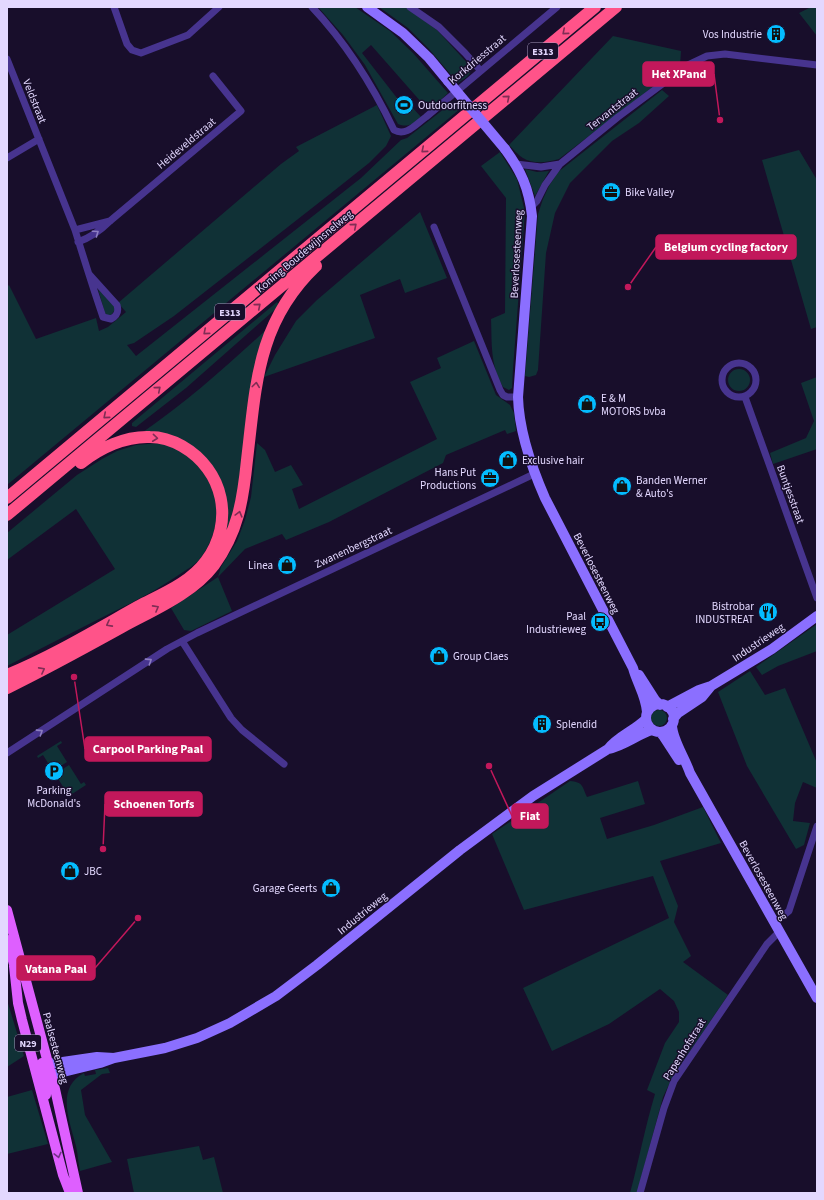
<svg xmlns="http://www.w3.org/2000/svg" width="824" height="1200" font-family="'Source Sans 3',sans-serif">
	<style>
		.green { fill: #103136 }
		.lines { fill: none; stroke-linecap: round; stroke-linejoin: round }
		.street { stroke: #47348f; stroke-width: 7 }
		.secondary { stroke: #8b6fff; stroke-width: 10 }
		.primary { stroke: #de5fff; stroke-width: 10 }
		.highway { stroke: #ff5389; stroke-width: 12 }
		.secondary-bridge { stroke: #8b6fff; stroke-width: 10 }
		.oneway { stroke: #802d55 }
		.oneway2 { stroke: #8d7ec1 }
		.oneway3 { stroke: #71328a }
		.labels { text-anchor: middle; stroke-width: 3; stroke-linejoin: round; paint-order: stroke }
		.shield { fill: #180e2b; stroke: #a69bbf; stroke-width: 1 }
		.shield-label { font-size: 10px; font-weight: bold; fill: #e3d8ff }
		.poi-label { font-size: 11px; fill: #e3d8ff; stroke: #180e2b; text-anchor: start }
		.street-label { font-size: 11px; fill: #e3d8ff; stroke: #180e2b }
		.leader { fill: none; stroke: #c2185b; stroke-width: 1.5 }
		.callout-dot { fill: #c2185b; stroke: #180e2b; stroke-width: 1.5 }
		.callout { fill: #c2185b; stroke: #c2185b; stroke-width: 1.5 }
		.callout-label { font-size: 12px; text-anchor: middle; font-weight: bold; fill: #fff }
	</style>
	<rect width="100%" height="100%" fill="#180e2b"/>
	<path class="green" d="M318 7H355L390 31 413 53 448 93 429 111 371 45 362 53 397 98 402 96 421 117C413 124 408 128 398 124L365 65 343 35Z
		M379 7H405L437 30 470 66C473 75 465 78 458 83L429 49 408 28Z
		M811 7H817V36L799 13Z
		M613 36 681 51 680 66 559 159C548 162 534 165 523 158 518 155 513 149 509 145Z
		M662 90 669 96 639 123 612 141 570 183 555 213 546 253 538 370 536 375 529 377 525 376 538 214 543 199 549 186 558 172Z
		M454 101 460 109 7 485V287L9 285 36 339 96 318 99 331 108 327 126 312 118 303 281 164 299 151 296 147 377 105 391 136 386 146 369 163 330 194 174 316 134 343 127 345 136 356 361 178 401 140 407 138Z
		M799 150 817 180V327L811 329 762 160Z
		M500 152 517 179 525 212 513 369 512 388 509 390 503 387C490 364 492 344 491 319L505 313 506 198 481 166Z
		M525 169 537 172 549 171 535 196Z
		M420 212 447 278 405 293 400 279 360 295 375 338 264 377 275 355 296 321 317 300Z
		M98 289 114 306 115 310 111 315 108 316 105 313Z
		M277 302 279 305V306L186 388 136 427 132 426V423Z
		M268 328 237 504 224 539 210 467 143 432C188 401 228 365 268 328Z
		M474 341 496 395 510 405 514 413 516 431 507 434 505 430 446 455 443 463 329 522 286 540 282 534 245 549 218 577 232 611 191 631 184 630 171 608 218 577 221 567 237 541 245 520 251 497 257 443 265 450 275 472 291 465 303 485 292 489 299 509 437 439 410 382 441 368 437 358Z
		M728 380a11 11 0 1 1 22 0a11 11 0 1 1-22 0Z
		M817 377V449L773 464 770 453 806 438 814 421 801 383Z
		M159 443C188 451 199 461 212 488 223 512 214 542 198 561 194 565 188 569 183 572 163 586 145 596 123 607 84 626 46 646 7 666V635L115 569 76 509 7 560V533L77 475 102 459 117 451 136 445Z
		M817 624V651L778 666 762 675 756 667Z
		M750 671 765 695 785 688 817 763V788L803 782 795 803 793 821 810 823 804 845 796 849 747 766 718 692Z
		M651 718a8 8 0 1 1 16 0a8 8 0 1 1-16 0Z
		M61 741 62 743 57 746 67 762 53 771 43 755 38 758 37 756Z
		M69 765 81 784 84 782 86 785 69 796 55 774Z
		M570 781C583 782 582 786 587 797L638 781 645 804 600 818 607 839 654 825 703 807 721 843 660 861 678 906 674 922 691 956 683 962 728 995 673 1076 663 1097 637 1193H630C639 1160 645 1127 655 1094L647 1090 665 1043 679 1022V1012L674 1001 660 989 609 1024 552 1051 523 988 669 918 653 876 524 910 492 834Z
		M7 1000 24 1056 7 1067Z
		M108 1068 110 1073 102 1074 81 1090 85 1115 112 1162 80 1171C78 1163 78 1154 76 1146 70 1122 55 1088 84 1073L85 1076 96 1074 95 1070Z
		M32 1090 48 1144 7 1154V1097Z
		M199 1146 203 1160 214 1157 223 1193H134L127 1159Z"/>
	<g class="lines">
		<path class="street" d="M114 7 127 44 132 50 141 53 188 35 219 7
			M312 7C347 44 372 84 394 130 406 137 416 124 426 117L557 7
			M410 7 439 27 465 53 480 70
			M7 59 75 230C84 259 93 288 103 317L111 319C117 316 119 312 117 305L89 274
			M7 158 39 139
			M516 164 541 167 560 164
			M531 207 537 201 545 185 560 164 618 117 688 65 707 56 725 54 817 65
			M434 227 500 390 503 395 507 397H518
			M75 230 110 221
			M78 242C92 237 101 230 110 221L241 111 213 76
			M722 380a17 17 0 1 1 34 0a17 17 0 1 1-34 0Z
			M745 397 817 598
			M182 641 231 718 242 730 284 764
			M7 753 167 649 197 633 534 474
			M774 923 789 911 817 826
			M640 1193 664 1108 674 1081 767 944 779 932"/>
		<path class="secondary" d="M367 7 403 33 429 58 448 81
			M505 149C521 171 529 188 532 216L518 397C519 432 531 466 545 498L633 668C637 683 646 696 647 712
			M639 675 655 700 660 705
			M646 718a14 14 0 1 1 28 0a14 14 0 1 1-28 0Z
			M667 707 699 690 711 686 772 649 817 616
			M673 719 678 713 702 697 711 686
			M672 725C672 739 685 758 690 773L817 998
			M660 732 664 737 679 760
			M608 749C624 746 636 735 652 730
			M114 1058 97 1057 49 1064 44 1071 51 1075 100 1063 114 1058 165 1048 197 1038 230 1023 276 996 317 965 460 850 533 796 608 749C618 736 634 731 646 719"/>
		<path class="primary" d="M7 910 55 1089 78 1193
			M7 940 16 971
			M14 966 18 1003 22 1020 63 1175 70 1193
			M42 1063 45 1078 46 1095"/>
		<path class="highway" d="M7 498 595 7
			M7 515 616 7
			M7 675C53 656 96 630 139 606 162 594 190 583 206 561 235 522 224 470 182 446 173 441 161 437 150 437 125 436 100 448 81 463
			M7 688C46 669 84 648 122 627 153 610 192 594 214 565 238 532 243 500 247 460 256 385 257 322 316 266"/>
		<path class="secondary-bridge" d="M448 81 505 149"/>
	</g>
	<defs><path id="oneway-chevron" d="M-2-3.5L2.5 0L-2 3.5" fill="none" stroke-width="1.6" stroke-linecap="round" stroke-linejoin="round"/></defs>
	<g class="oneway">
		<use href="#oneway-chevron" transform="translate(565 32) rotate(140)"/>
		<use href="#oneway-chevron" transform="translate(507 98) rotate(-40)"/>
		<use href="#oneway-chevron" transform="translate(424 150) rotate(140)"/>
		<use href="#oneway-chevron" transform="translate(354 226) rotate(-40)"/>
		<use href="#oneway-chevron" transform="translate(258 306) rotate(-40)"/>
		<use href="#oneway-chevron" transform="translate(206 332) rotate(140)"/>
		<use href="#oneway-chevron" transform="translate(256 385) rotate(-83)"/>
		<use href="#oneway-chevron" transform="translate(158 389) rotate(-40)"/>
		<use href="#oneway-chevron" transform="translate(106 416) rotate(140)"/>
		<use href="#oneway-chevron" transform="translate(155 438) rotate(6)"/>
		<use href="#oneway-chevron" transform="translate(239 514) rotate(-75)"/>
		<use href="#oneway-chevron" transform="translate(156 608) rotate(-29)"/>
		<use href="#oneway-chevron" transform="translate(109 624) rotate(152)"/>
		<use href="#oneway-chevron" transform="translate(42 670) rotate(-28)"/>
	</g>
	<g class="oneway2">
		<use href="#oneway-chevron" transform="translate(96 233) rotate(-35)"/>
		<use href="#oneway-chevron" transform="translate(149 661) rotate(-33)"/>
		<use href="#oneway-chevron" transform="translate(40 732) rotate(-33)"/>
	</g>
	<use class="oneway3" href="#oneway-chevron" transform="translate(58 1155) rotate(76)"/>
	<defs>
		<g id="building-disc" transform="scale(1)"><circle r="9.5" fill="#04bcff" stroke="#180e2b"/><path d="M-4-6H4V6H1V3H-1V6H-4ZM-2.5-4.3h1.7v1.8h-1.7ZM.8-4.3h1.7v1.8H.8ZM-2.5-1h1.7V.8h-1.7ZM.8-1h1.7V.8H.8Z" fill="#111"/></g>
		<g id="stadium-disc" transform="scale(1)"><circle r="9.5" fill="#04bcff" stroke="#180e2b"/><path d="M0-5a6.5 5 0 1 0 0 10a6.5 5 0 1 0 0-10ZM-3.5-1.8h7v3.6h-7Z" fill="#111"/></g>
		<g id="office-disc" transform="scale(1)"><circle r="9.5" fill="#04bcff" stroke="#180e2b"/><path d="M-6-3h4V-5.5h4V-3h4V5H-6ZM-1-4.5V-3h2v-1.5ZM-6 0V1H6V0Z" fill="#111"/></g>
		<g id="shop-disc" transform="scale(1)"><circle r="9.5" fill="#04bcff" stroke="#180e2b"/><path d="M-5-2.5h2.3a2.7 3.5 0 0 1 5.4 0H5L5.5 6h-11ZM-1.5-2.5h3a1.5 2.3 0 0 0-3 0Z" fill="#111"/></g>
		<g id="restaurant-disc" transform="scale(1)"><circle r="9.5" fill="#04bcff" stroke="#180e2b"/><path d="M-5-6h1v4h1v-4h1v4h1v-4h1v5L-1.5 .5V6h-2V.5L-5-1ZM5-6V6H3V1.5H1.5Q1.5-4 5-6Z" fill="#111"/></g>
		<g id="bus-disc" transform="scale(1)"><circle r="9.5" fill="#04bcff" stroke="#180e2b"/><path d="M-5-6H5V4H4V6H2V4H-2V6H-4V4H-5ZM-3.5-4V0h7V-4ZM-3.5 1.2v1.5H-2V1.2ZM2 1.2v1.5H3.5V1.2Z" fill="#111"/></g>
		<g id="parking-disc" transform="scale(1)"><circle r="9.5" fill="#04bcff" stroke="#180e2b"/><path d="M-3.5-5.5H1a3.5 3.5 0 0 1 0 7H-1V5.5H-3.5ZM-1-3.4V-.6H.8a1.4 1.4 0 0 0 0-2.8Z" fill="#111"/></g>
	</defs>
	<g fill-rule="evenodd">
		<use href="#building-disc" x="776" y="34"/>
		<use href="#stadium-disc" x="404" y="105"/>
		<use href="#office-disc" x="611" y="192"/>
		<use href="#shop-disc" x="587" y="404"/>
		<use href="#shop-disc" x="508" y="460"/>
		<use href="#office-disc" x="490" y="478"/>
		<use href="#shop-disc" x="622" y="486"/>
		<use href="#shop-disc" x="287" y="565"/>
		<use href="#restaurant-disc" x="768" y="612"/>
		<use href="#bus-disc" x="600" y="622"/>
		<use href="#shop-disc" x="439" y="656"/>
		<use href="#building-disc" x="542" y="724"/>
		<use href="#parking-disc" x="54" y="771"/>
		<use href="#shop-disc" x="70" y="871"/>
		<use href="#shop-disc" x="331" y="888"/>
	</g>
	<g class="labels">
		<g class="shield">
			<rect x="528" y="43" width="30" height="16" rx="3"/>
			<rect x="215" y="304" width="30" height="16" rx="3"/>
			<rect x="15" y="1035" width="26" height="16" rx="3"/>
		</g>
		<g class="shield-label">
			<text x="543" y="55">E313</text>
			<text x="230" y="316">E313</text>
			<text x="28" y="1047">N29</text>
		</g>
		<g class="poi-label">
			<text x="762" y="38" text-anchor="end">Vos Industrie</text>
			<text x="418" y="109">Outdoorfitness</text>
			<text x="625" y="196">Bike Valley</text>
			<text x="601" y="402">E &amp; M<tspan x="601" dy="13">MOTORS bvba</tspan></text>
			<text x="522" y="464">Exclusive hair</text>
			<text x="476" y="476" text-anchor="end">Hans Put<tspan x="476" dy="13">Productions</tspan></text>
			<text x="636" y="484">Banden Werner<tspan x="636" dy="13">&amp; Auto's</tspan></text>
			<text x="273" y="569" text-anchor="end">Linea</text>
			<text x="754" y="610" text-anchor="end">Bistrobar<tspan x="754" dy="13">INDUSTREAT</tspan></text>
			<text x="586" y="620" text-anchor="end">Paal<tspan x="586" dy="13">Industrieweg</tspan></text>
			<text x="453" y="660">Group Claes</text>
			<text x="556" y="728">Splendid</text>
			<text x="54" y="794" text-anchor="middle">Parking<tspan x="54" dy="13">McDonald's</tspan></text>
			<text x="84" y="875">JBC</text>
			<text x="317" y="892" text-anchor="end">Garage Geerts</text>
		</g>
		<g class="street-label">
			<text transform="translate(477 59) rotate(-40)" y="4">Korkdriesstraat</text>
			<text transform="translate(35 101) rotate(68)" y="4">Veldstraat</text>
			<text transform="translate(612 109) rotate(-38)" y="4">Tervantstraat</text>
			<text transform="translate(186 143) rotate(-40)" y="4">Heideveldstraat</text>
			<text transform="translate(304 251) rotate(-40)" y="4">Koning Boudewijnsnelweg</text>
			<text transform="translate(516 254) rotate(-87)" y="4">Beverlosesteenweg</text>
			<text transform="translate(791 494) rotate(70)" y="4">Buntjesstraat</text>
			<text transform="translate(353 547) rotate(-25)" y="4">Zwanenbergstraat</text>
			<text transform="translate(597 573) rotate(63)" y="4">Beverlosesteenweg</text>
			<text transform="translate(758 642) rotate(-34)" y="4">Industrieweg</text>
			<text transform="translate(764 880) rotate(61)" y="4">Beverlosesteenweg</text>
			<text transform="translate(362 913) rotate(-39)" y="4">Industrieweg</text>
			<text transform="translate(56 1048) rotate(75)" y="4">Paalsesteenweg</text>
			<text transform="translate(684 1049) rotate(-58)" y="4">Papenhofstraat</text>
		</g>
	</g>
	<path class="leader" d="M720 120L714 74M628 287L656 247M74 677L85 749M103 849L105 804M489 766L512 816M138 918L95 968"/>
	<g class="callout-dot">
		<circle cx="720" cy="120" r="4"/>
		<circle cx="628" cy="287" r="4"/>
		<circle cx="74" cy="677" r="4"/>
		<circle cx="103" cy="849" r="4"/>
		<circle cx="489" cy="766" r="4"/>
		<circle cx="138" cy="918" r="4"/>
	</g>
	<g class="callout">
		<rect x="643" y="62" width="71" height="24" rx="4"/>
		<rect x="656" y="235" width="140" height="24" rx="4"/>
		<rect x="85" y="737" width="126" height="24" rx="4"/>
		<rect x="105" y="792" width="97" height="24" rx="4"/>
		<rect x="512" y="804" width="36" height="24" rx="4"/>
		<rect x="17" y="956" width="78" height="24" rx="4"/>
	</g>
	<g class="callout-label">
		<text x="679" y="78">Het XPand</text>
		<text x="726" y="251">Belgium cycling factory</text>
		<text x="148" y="753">Carpool Parking Paal</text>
		<text x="154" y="808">Schoenen Torfs</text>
		<text x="530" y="820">Fiat</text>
		<text x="56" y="973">Vatana Paal</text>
	</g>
	<rect width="824" height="1200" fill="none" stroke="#e3d8ff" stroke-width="16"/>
</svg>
